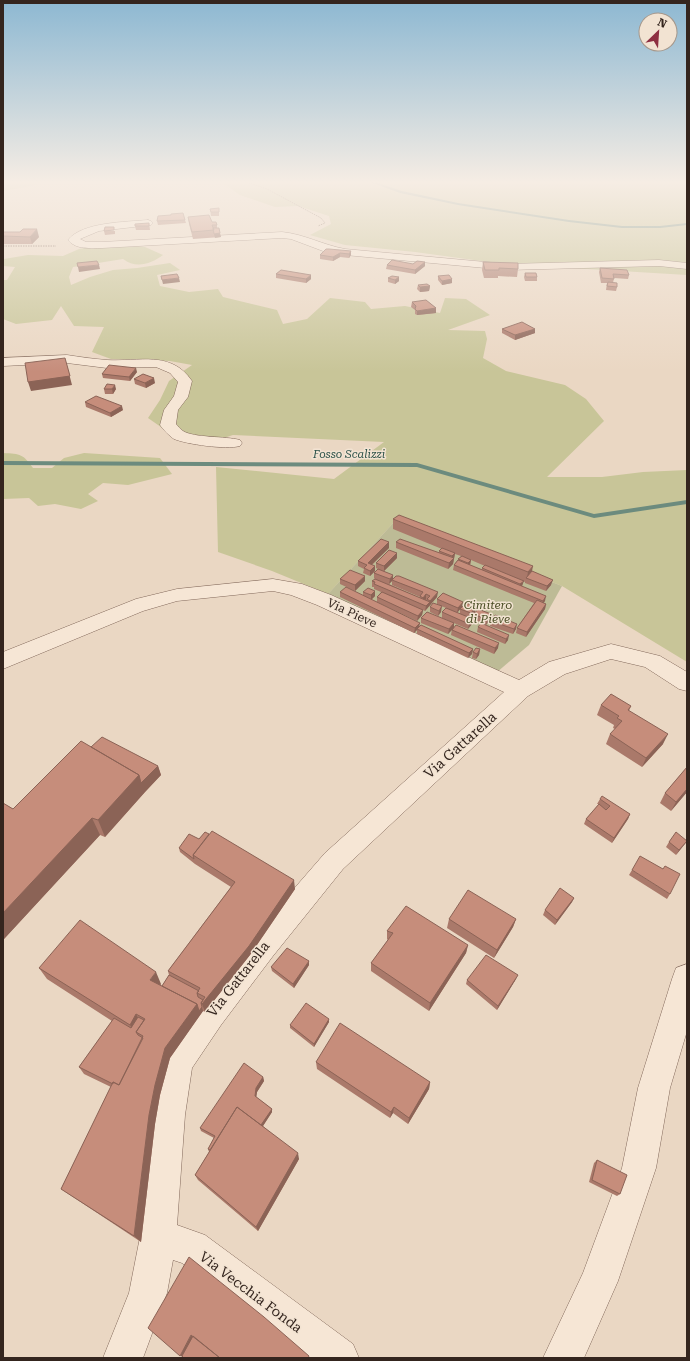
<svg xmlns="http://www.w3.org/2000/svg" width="690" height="1361" font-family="'Roboto Serif',serif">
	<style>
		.green { fill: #c8c598 }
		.cemetery { fill: #bdbb96 }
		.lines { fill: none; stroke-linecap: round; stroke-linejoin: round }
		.stream { fill: #6c8b7e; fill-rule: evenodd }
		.street-casing { stroke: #83695b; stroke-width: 1 }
		.path { stroke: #83695b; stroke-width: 1; stroke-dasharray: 1.5 1; stroke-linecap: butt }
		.street { fill: #f6e6d5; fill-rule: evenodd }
		.wall { fill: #aa796a; fill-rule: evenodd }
		.shaded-wall { fill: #8b6356 }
		.building { fill: #c68d7b; stroke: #8b6356 }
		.labels { text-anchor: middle; stroke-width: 3; stroke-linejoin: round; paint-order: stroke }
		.far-water-label { font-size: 11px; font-style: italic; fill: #2e534a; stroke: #f2e3d2 }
		.park-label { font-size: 12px; font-style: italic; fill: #4c4f26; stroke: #f2e3d2 }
		.street-label { font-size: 12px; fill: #34251e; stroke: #f2e3d2 }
		.near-street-label { font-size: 14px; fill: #34251e; stroke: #f2e3d2 }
	</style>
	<rect width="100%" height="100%" fill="#ead7c3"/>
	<path class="green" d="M3 181H44L31 186 3 191Z
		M220 181H687V275L503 264 415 252 345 245 310 235 331 224 329 216 298 206 275 207 240 195Z
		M109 243 145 247 163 255C151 264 136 269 123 259L73 267 69 277 71 285 90 277 113 270 137 268 170 263 180 270 157 275 160 286 189 292 218 289 223 297 277 310 283 324 307 319 330 298 365 302 371 309 405 306 440 313 445 298 466 299 490 315 448 330 485 331 487 339 483 358 506 371 565 385 586 399 604 421 547 477H602L643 472 687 470V662L562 586 395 521 328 594 272 571 218 552 216 467 334 479 384 442 233 435 208 443 171 434 148 418 160 400 169 381 192 365 170 361 111 359 92 352 104 327 74 326 61 306 52 320 16 324 3 319V280H7L15 267 3 266 4 259 28 255 63 256 79 249Z
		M3 453C21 454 23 454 33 468H52L64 458 84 453 160 458 172 474 128 485 103 483 88 494 98 501 81 509 55 504 38 506 29 498 3 499Z"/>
	<path class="cemetery" d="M395 521 562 586 529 645 496 673 328 594Z"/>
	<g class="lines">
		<path class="stream" d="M367 181H372L402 191 458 203 569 220 622 226H660L687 223V225L660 228H622L569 222 458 205 400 193Z
			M3 461 417 463 594 514 687 500V504L594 518 417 467 3 465Z"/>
		<g class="street-casing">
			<path id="street" d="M148 220 151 221 153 223 151 225 99 231 80 239 86 242H102L282 232C304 234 323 245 345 249L507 264 659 260 687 263V269L659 266 507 270 345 255 323 251 291 239 282 238 102 248C91 248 76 250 68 240 82 222 126 222 148 220Z
				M67 355C80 357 94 359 107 360 139 362 171 350 192 381L188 397 178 410 176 424C178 426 180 429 183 431 194 438 225 436 240 440L242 443 240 446C226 450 186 444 174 439 169 436 163 429 160 425L164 410 174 396 178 382 170 373 156 367 107 368 67 363 3 366V358Z
				M273 579 302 584 331 595 519 680 549 662 611 644 660 656 687 672V691L679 689 645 667 611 659 565 674 528 696 343 869 273 956 221 1025 192 1068 185 1115 177 1225 205 1235 353 1344 359 1358H306L182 1263 173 1260 167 1293 143 1358H103L129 1293 140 1237 151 1115 161 1062 166 1051 199 1003 253 936 325 853 504 692 317 605 291 595 273 591 177 601 143 611 3 669V652L136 599 177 589Z
				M687 964V1031L670 1088 656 1168 618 1281 584 1358H543L583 1273 622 1168 638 1088 672 979 676 968Z"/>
		</g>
		<path class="path" d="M244 181 267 189 321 218 325 223 318 226
			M3 246H56"/>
		<use href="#street" class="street"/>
	</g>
	<path class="wall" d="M219 208V216H211L210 209Z
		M171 215 185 220 186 223 158 225 157 221Z
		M188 217 212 222 217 225V228L221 237 193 239 189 224Z
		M149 223 150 230H136L135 226Z
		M104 231H115V234L105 235Z
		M3 232 39 237 32 244H3Z
		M351 251V255L349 258 340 257 333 261 320 259V255Z
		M425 262V266L415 274 386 269 387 265 413 264Z
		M483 262 518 269 517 277 498 276V278H484L482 270Z
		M600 268 629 275 628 279 614 278 613 283 617 287 616 291 606 290 607 283H601L599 272Z
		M525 273 537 277V281H525L524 277Z
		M276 274 311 279 306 283 276 278Z
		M438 276 452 279V283L442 285 438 280Z
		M399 277V281L395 284 388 282V278Z
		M418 285 430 286 429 291 420 292 417 289Z
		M412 302 436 308V313L417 315 415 314V310L411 307Z
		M502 329H535V333L515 340 502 333Z
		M137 372 130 381 103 378 102 374Z
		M134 379 155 383 146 388 135 384Z
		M104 389H116L113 394H105Z
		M85 402 123 410 111 417 86 407Z
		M393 519 532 571 551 585 546 591 525 583V582L523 581 522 586 545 601 543 603 546 604 545 609 526 637 516 633 517 628 534 603 453 570 454 565 461 556 455 554 453 564 448 569 396 548V542L439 553V551L442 549 393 529ZM471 560 485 566 482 568V570L470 565Z
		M389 548 372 565 375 571 370 576 363 573 364 569 358 566V561Z
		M397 558 384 571 393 579 437 597 425 611 423 610 422 615 417 621 377 602 419 627 473 649 472 654 468 658 417 634V630L414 633 340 597V592L363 596V592L375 596 371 600 377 602V597L381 592 374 589V587H372V581L375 579 374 578V573L378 569 376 568V563ZM392 581V585L420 597V598L389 584Z
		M340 579 365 581 355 591 340 584Z
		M437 599 462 606 490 619 486 625 473 619V615L470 618 473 619 472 624 468 629 442 618V612L446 608 437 604ZM460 609V614L457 613Z
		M430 607 441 612 438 616 430 612Z
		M421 618 454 623V628L498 648 494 654 451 635 452 629 448 634 421 623Z
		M491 621 516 629 513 634 490 626Z
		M478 627 508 640 505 644 477 632Z
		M480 649 479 655 476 659 472 658 473 652Z
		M601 705 631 706 629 711 663 744 642 767 606 744 610 734 615 729 613 728 614 725 597 715Z
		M91 747 158 766 161 775 145 792 105 837 100 835 4 939 3 938V803L13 809Z
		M687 767V792L671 811 660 803 665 793Z
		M600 799 630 814 628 819 612 843 584 824 586 819 599 804H597Z
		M687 841 684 845 676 855 666 847 669 842Z
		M179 848 295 889 250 955 205 1012 203 1011 170 1058 160 1095 155 1124 141 1242 70 1195 61 1189 111 1087 84 1074 79 1067 112 1021 47 979 39 968 161 984 160 985 162 986 169 975 168 971 231 887 195 864 180 852Z
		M632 870 670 894 667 899 629 875Z
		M574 898 572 902 555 925 543 915 545 910Z
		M449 919H516L513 927 494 958 447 928Z
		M387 931 468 945 466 953 429 1011 371 971V963L388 940 387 939Z
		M309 965 294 988 272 971 271 967Z
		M516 979 497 1010 466 984 467 980Z
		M329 1022 314 1047 290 1028V1025Z
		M316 1062 430 1082 429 1089 408 1124 393 1113 390 1118 317 1069Z
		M263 1077 264 1081 257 1092 256 1097 272 1109V1112L263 1126 299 1159 258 1231 198 1180 195 1175 209 1152 208 1149 214 1138 201 1131 200 1128Z
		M597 1160 620 1194 617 1196 589 1182 594 1163Z"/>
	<path class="shaded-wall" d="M37 229 39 237 32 244 30 237Z
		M220 233 221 237 215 238 214 234Z
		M351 251V255L349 258V254Z
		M340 253V257L333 261V257Z
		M425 262V266L415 274V270Z
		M99 265 100 269 79 272 78 267Z
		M311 275V279L306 283V279Z
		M399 277V281L395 284V280Z
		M179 278 180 282 163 284 162 280Z
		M452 279V283L442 285V281Z
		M430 286 429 291 420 292V287Z
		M436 308V313L417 315V311Z
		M535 329V333L515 340V335Z
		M65 358 72 385 31 391 28 382Z
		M136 368 137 372 130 381 129 377Z
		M154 378 155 383 146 388 145 383Z
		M115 385 116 389 113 394 112 389Z
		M122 406 123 410 111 417 110 413Z
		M389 542V548L368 568V563Z
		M397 553V558L384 571V566Z
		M455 553 453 564 448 569 449 563 451 561 452 556Z
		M471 560 470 565 467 568 468 563Z
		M375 566V571L370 576V571Z
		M533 566 531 576 527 578 528 572Z
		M393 575V580H392V581L389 584 390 579Z
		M365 576V581L355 591V585Z
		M553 580 551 585 546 591 547 586Z
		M524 581 522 586 519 589 520 584Z
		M375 591V596L371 600V595Z
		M438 592 437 597 425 611 426 606Z
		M426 594V599L423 603V598Z
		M546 596 545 601 541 606 543 601Z
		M463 602 462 607 457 613 458 608Z
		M546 604 545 609 526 637 527 632Z
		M442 606 441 612 438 616 439 611Z
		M476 607 475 612 470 618 471 613Z
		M423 610 422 615 417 621 418 616Z
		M491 614 490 619 486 625 487 620Z
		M473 619 472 624 468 629 469 624Z
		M420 623 419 628 417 629V630L414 633 415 628Z
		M454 623V628L448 634 449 629Z
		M517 624 516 629 513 634 514 629Z
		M509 635 508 640 505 644 506 639Z
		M499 643 498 648 494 654 495 648Z
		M473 649 472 654 468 658 469 653Z
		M480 649 479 655 476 659 477 654Z
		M668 734 663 744 642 767 646 758Z
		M158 766 161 775 145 792 105 837 98 820 139 775Z
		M687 789V792L671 811 676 802Z
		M630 814 628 819 612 843 614 838Z
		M92 818 100 835 4 939 3 937V913Z
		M687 841 684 845 676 855 679 850Z
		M294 880 295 889 250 955 205 1012 202 1004Z
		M574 898 572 902 555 925 557 920Z
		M516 919 513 927 494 958 497 950Z
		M468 945 466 953 429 1011 430 1003Z
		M309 961V965L294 988 293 984Z
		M156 972 161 984 156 991 150 980Z
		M518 975 516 979 497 1010 498 1006Z
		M197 1004 202 1007 203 1011 170 1058 160 1095 155 1124 141 1242 134 1236 149 1115 155 1085 165 1048Z
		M136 1014 142 1025 136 1032V1036L130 1025Z
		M329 1019V1022L314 1047V1044Z
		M263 1077 264 1081 257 1092 256 1099 255 1096 256 1088Z
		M430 1082 429 1089 408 1124 409 1118Z
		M394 1107 393 1113 390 1118 391 1112Z
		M272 1109V1112L261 1129 260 1126Z
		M298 1153 299 1159 258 1231 256 1227Z
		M191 1335 222 1358 184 1357 180 1356Z"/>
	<path class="building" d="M219 208V212H211L210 209Z
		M183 213 185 220 157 221 158 216 171 215V214Z
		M209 215 212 222H216L217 225H212L214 230 192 232 188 217Z
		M149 223V226H135V224Z
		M105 227H114V230L104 231Z
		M213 228H219L220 233 214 234Z
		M23 229H37L30 237 3 236V232H20Z
		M326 249H329L351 251 349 254 340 253 333 257 320 255Z
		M392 260 413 264 417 261 425 262 415 270 387 265Z
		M97 261 99 265 78 267 77 263Z
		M483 262 518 263V269L499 268V270H485Z
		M600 268 627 270 629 275 613 274 614 279 602 278Z
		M281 270 311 275 306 279 276 274Z
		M525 273H536L537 277H526Z
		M177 274 179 278 162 280 161 276Z
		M449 275 452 279 442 281 438 276Z
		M392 276 399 277 395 280 388 278Z
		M608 282 617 283V287L607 286Z
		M427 284 430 286 420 287 418 285Z
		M426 300 436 308 417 311 415 309 416 306 412 302Z
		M522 322 535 329 515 335 502 329Z
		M65 358 70 376 28 382 25 363Z
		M109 365 136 368 129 377 102 374Z
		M143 374 154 378 145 383 134 379Z
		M107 384 115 385 112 389H104Z
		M96 396 122 406 110 413 85 402Z
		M399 515 533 566 528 572 393 519Z
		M381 539 389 542 368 563 375 566 370 571 364 568 367 565 358 561Z
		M400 539 454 558 449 563 396 542Z
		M442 548 455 553 452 556 439 551Z
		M389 550 397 553 384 566 376 563Z
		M462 556 471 560 468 563 458 559Z
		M458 560 546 596 543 601 454 565Z
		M485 565 524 581 520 584 482 568Z
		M378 569 393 575 390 579 374 573Z
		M350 570 365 576 355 585 340 579Z
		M532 571 553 580 547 586 526 578Z
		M396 576H399L438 592 430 601 427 599 430 596 426 594 423 598 420 596 423 592 392 580Z
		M375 579 430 602 426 606 374 584 375 582 372 581Z
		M346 587 420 623 415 628 340 592Z
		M368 588 375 591 371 595 363 592Z
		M382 592 423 610 418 616 377 597Z
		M443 593 463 602 458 608 437 599Z
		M537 600 546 604 527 632 517 628Z
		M433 603 442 606 439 611 430 607Z
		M466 603 476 607 471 613 460 609Z
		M446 608 473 619 469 624 442 612Z
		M478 609 491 614 487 620 474 614Z
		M427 612 454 623 449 629 421 618Z
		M495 615 517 624 514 629 491 621Z
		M481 623 509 635 506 639 478 627Z
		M421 625 473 649 469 653 417 629Z
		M456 625 499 643 495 648 452 630Z
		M476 648 480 649 477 654 473 652Z
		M611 694 631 706 628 710 668 734 646 758 610 734 622 721 617 718 619 716 601 705Z
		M102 737 158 766 141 783 139 775 91 747Z
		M81 741 139 775 98 820 92 818 3 913V803L13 809Z
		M687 767V789L676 802 665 793Z
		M602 796 630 814 614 838 586 819 599 804 606 810 610 806 600 799Z
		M212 831 294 880 249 946 202 1004 201 1003 205 997 197 993 200 988 168 971 235 882 193 855Z
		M205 832 209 834 193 855 194 859 179 848 189 834 199 839Z
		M676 832 687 841 679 850 669 842Z
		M640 856 663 869 665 866 680 874 670 894 632 870Z
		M560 888 574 898 557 920 545 910Z
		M468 890 516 919 497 950 449 919Z
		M406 906 468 945 430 1003 371 963 393 933 387 931Z
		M80 920 156 972 150 980 197 1004 165 1048 155 1085 149 1115 134 1236 61 1189 113 1082 119 1085 143 1036 136 1032 145 1019 136 1014 130 1025 39 968Z
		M287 948 309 961 293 984 271 967Z
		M486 955 518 975 498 1006 467 980Z
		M169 975 199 991 197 993 198 997 203 1000 201 1003 202 1007 199 1011 197 1004 162 986Z
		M306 1003 329 1019 314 1044 290 1025Z
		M138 1017 144 1020 136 1032 138 1035 143 1038 119 1085 113 1082V1084L79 1067 114 1018 131 1028Z
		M340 1023 430 1082 409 1118 394 1107 391 1112 316 1062Z
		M244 1063 263 1077 256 1088 255 1096 272 1109 261 1125 237 1107 210 1150 208 1149 215 1136 200 1128Z
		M237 1107 298 1153 256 1227 195 1175Z
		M597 1160 627 1175 620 1194 592 1180Z
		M189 1257 264 1317 309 1356 308 1358H220L191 1335 180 1356 148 1328Z
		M193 1336 220 1358H184L182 1356Z"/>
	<linearGradient id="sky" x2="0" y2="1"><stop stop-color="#8db8d2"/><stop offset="0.49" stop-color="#f6ede4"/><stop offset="1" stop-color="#f6ede4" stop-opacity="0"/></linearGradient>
	<rect width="690" height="372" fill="url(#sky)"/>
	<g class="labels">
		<g class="far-water-label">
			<text x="349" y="458">Fosso Scalizzi</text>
		</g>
		<g class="park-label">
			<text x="488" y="609">Cimitero<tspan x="488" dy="14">di Pieve</tspan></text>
		</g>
		<g class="street-label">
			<text transform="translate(352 613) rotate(25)" y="4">Via Pieve</text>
		</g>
		<g class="near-street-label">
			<text transform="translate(460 745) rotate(-42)" y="5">Via Gattarella</text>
			<text transform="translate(238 979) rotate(-52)" y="5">Via Gattarella</text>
			<text transform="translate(251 1292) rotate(37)" y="5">Via Vecchia Fonda</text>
		</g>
	</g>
	<rect width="690" height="1361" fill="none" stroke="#34251e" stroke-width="8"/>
	<g transform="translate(658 32) rotate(25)"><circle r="19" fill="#f2e3d2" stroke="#a6978a"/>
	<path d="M0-3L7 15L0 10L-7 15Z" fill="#8e2f41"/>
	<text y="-6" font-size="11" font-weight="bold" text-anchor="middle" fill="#34251e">N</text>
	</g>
</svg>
